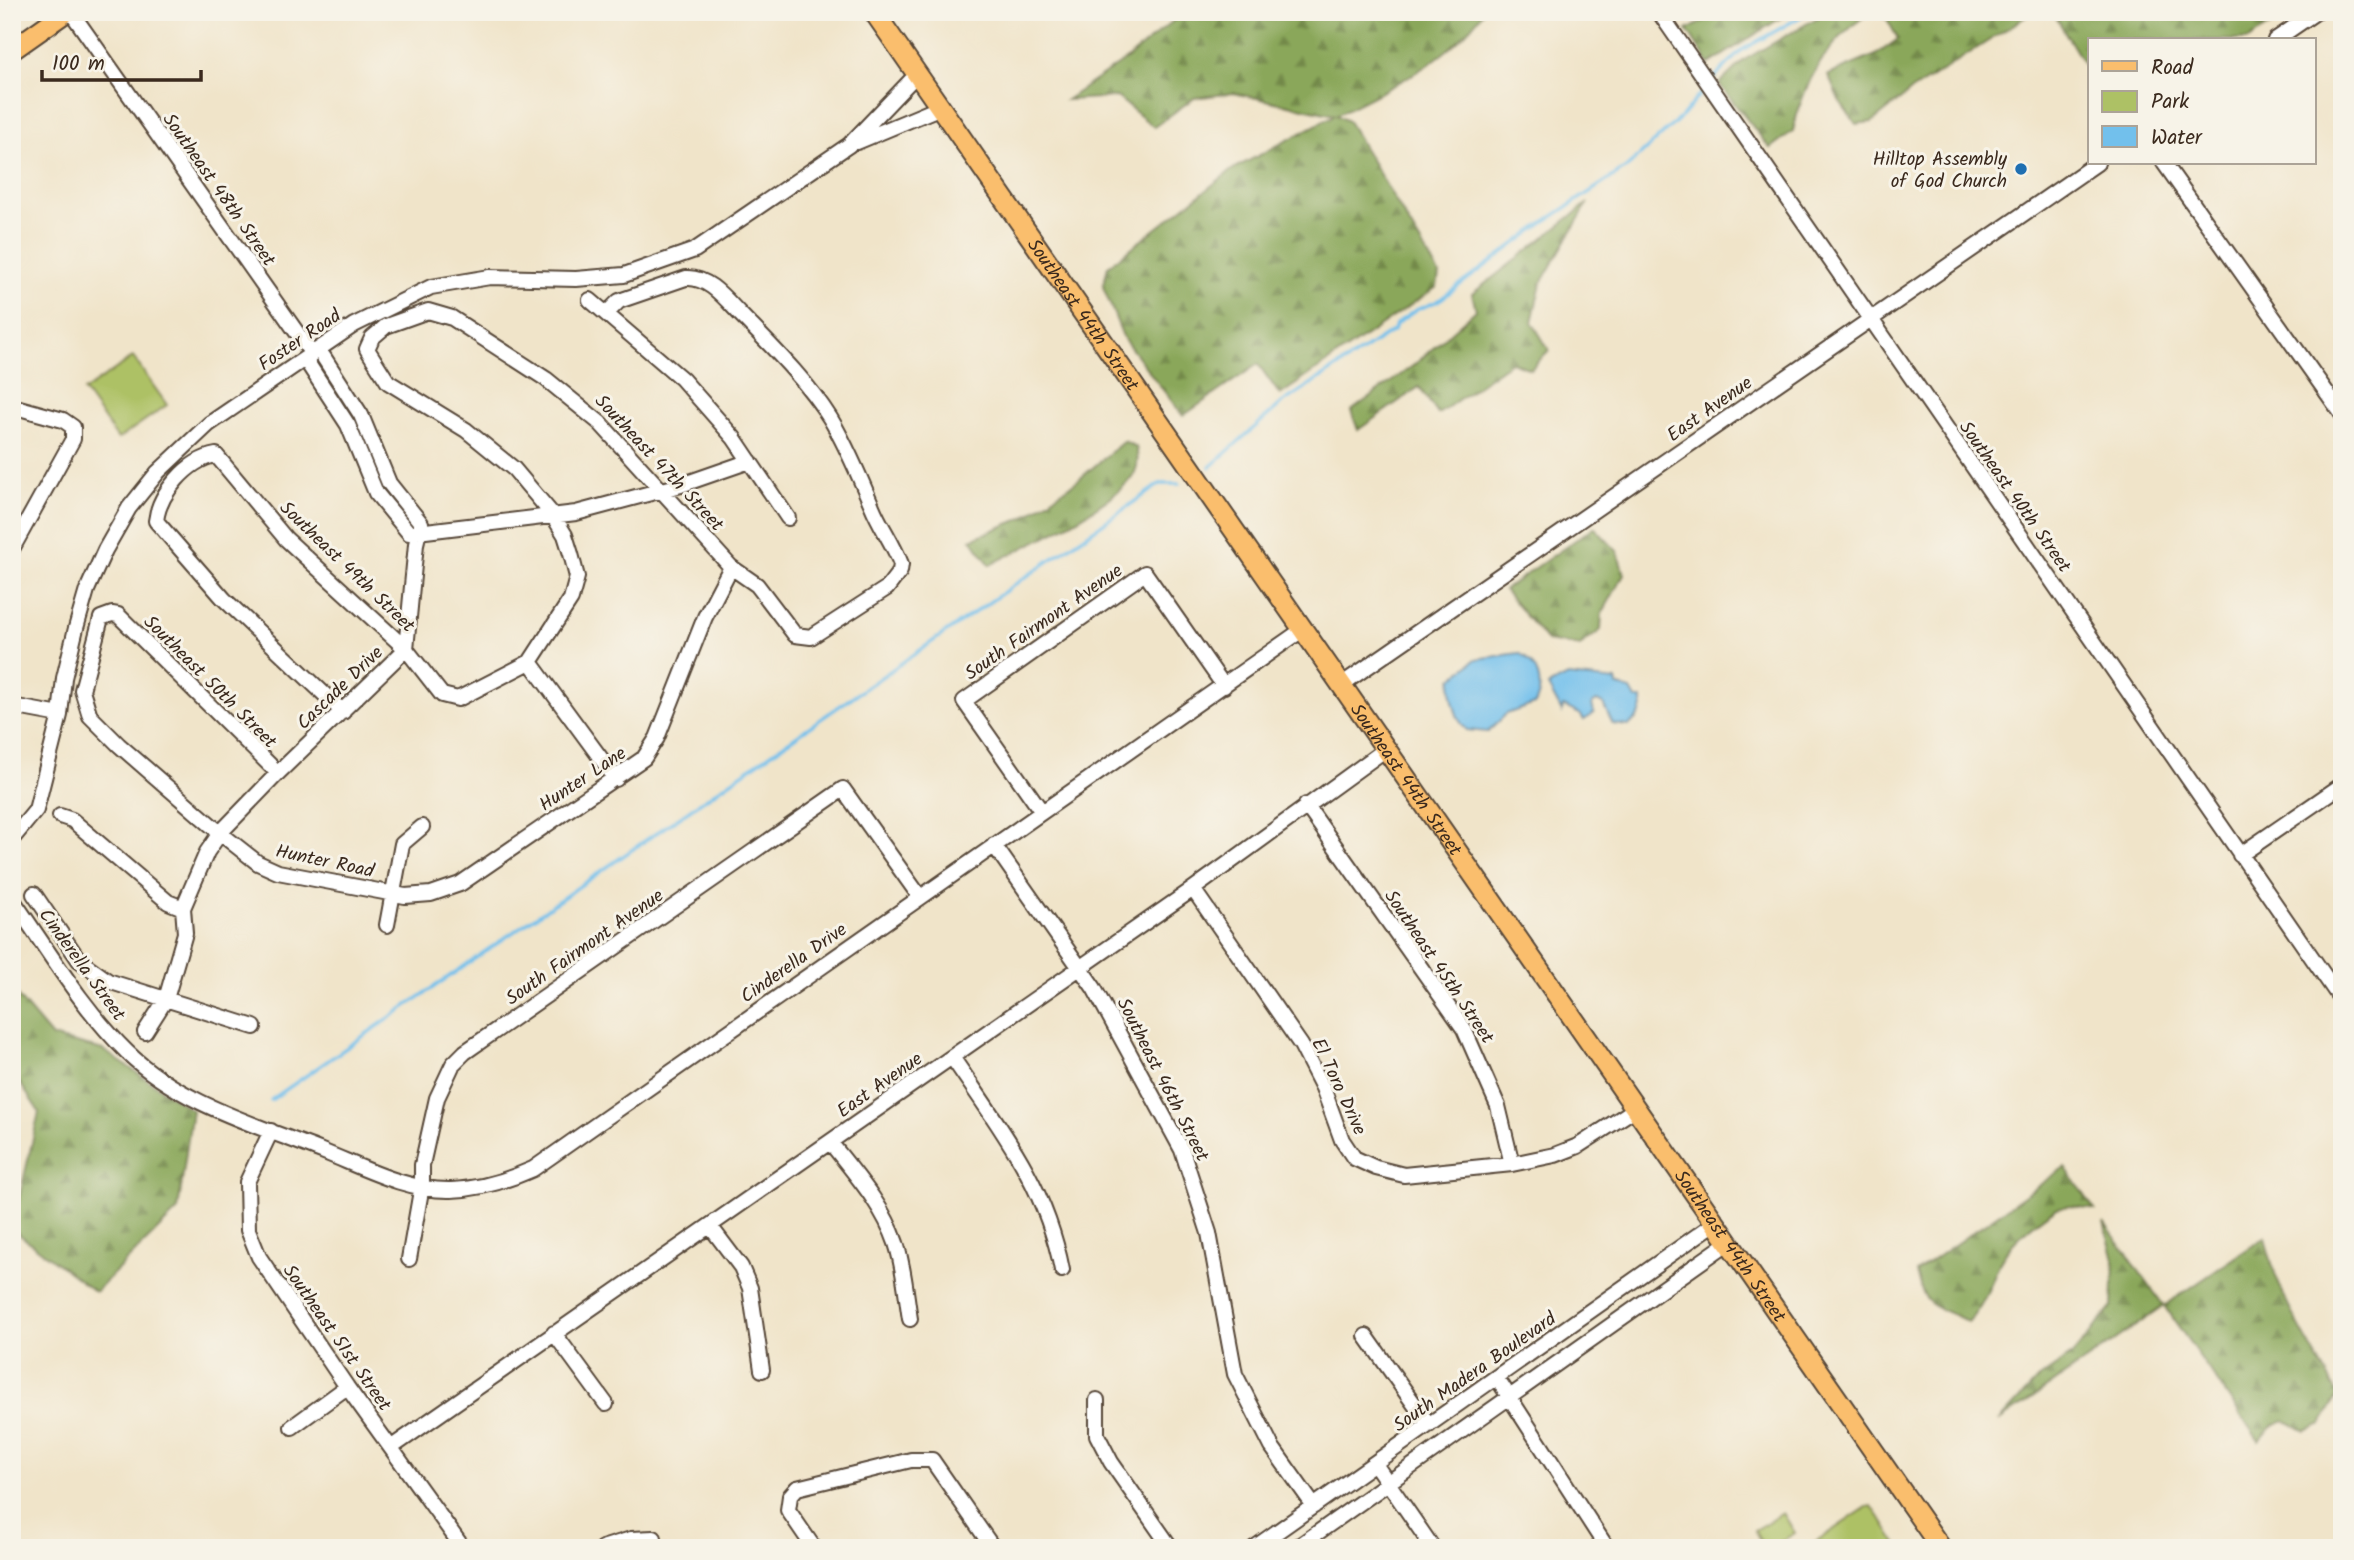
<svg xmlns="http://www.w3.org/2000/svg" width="2354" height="1560" font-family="Kalam,sans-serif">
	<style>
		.green { fill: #adc165; stroke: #747642; stroke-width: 2 }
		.forest { fill: url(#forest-firs); stroke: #62683c; stroke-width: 2 }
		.water { fill: #72c0ec; stroke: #567585; stroke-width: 2 }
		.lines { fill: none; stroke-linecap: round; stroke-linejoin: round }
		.stream { stroke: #72c0ec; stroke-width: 3.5 }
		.minor-casing { stroke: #564638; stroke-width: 18 }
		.major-casing { stroke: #564638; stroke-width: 23 }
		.minor { stroke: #fff; stroke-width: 14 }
		.major { stroke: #fabe6d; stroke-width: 19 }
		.poi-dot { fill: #1f6fb2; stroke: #f7f3e8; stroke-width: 2.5 }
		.labels { text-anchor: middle; stroke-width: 6; stroke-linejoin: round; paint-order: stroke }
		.poi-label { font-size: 19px; fill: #3b2a1e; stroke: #f7f3e8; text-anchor: end }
		.street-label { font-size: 19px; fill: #3b2a1e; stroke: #f7f3e8 }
	</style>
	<defs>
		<pattern id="forest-firs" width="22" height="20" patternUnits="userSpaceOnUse" patternTransform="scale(1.75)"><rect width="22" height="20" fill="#8aa75a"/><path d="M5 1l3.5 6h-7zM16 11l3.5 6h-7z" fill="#72884a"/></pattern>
	</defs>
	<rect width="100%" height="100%" fill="#f7f3e8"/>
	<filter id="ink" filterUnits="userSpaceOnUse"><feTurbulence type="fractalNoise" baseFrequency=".0143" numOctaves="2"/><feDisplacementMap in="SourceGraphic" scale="14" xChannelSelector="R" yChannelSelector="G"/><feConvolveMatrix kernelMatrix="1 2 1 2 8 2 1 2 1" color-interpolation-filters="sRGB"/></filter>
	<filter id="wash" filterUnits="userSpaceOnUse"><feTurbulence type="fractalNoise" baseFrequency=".00686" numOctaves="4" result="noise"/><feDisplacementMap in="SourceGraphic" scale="28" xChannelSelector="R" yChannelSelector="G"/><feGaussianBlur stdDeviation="1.57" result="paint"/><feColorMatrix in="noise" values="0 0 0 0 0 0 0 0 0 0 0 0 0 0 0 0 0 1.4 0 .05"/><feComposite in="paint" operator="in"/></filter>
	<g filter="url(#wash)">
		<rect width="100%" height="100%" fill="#f0e4c9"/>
		<path class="green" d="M133 357 167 405 118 439 84 391Z
			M1872 1506 1900 1548H1806L1867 1507Z
			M1783 1513 1795 1533 1770 1548H1764L1754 1530Z"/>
		<path class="forest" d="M1184 12H1483C1447 63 1390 87 1336 115L1348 121 1439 274 1437 287 1280 395 1258 364 1183 416 1124 339 1103 287 1108 266 1233 169 1335 115 1233 93 1194 98 1154 127 1117 97 1066 100 1128 58Z
			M1720 12H1790L1709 64 1687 30Z
			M1827 12H2033L1911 91 1872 122 1856 124 1839 100 1828 75 1876 55 1898 39 1887 19 1869 13C1826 44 1804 80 1793 131L1770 148 1719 84 1744 60Z
			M2053 12H2283L2284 16 2248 40H2090V74Z
			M1588 203 1541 283 1532 322 1549 350 1531 369 1511 362 1438 414 1419 387 1358 430 1351 411 1414 365 1476 310 1472 294Z
			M1124 441 1136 447C1139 460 1138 473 1128 482 1093 517 1033 542 990 565L971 539 1023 518 1077 481Z
			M1594 527 1617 551 1624 574 1602 614 1601 630 1580 646 1547 641 1504 590Z
			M12 990 52 1037 103 1050 192 1110 178 1210 95 1292 12 1229 39 1112 12 1071Z
			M2065 1167 2095 1210C2083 1207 2069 1204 2057 1208 2043 1214 2007 1246 2001 1260 1990 1283 1986 1303 1968 1322 1937 1304 1925 1313 1916 1272Z
			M2104 1222 2164 1306 2265 1237C2276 1296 2310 1343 2338 1395L2322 1424 2306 1431 2284 1420 2274 1425 2259 1441 2164 1306 1998 1422 2039 1378 2072 1355 2112 1307 2114 1260Z"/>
		<path class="water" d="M1519 653C1538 664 1545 684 1535 704L1506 714 1488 732 1467 730C1456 721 1449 693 1452 679L1476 659Z
			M1568 676 1616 681 1617 686 1631 690 1636 699H1642C1643 713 1639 717 1628 726L1613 724 1603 704 1597 701 1592 704 1594 713 1584 720 1580 714 1563 706 1562 712 1548 686Z"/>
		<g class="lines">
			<path class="stream" d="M1712 80 1742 50 1809 12
				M1210 467 1282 403 1394 330 1396 324 1416 310 1438 301 1546 221 1626 168 1681 117 1707 86
				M271 1100 1160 484H1179"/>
		</g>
	</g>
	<g filter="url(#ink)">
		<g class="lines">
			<g class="minor-casing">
				<path id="minor" d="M71 12 312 354
					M1659 12 2342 1001
					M2275 40 2316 12
					M857 142 941 107
					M2164 163 2342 414
					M590 300 682 379 734 438 788 518
					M305 359 348 425 376 493 409 533 576 513 681 485 750 461
					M12 406 63 420 73 427V439L12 549
					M530 662 616 779
					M1341 685 2097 163
					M12 706 60 715
					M343 712 224 599 156 521C159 493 188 460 216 455L286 539 406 649 442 695 458 699 530 662 571 599 577 577 571 554 565 535 552 514 514 469 466 430 388 382 367 349 372 338 386 326 428 311 452 318 546 379 600 423 731 567 757 585 795 635 811 637 887 588 900 571 901 564C893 543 880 526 872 506 859 476 847 446 830 418 806 380 773 348 742 316 727 301 709 276 686 278L619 301 607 313
					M278 773 118 615 112 614 101 618 82 690 90 716 119 745 220 833 258 863 278 872 405 896 431 894 460 884 644 758 657 738 705 617 731 567
					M1306 805 1464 1029 1498 1106 1512 1164
					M1042 812 964 701 1145 573 1224 686
					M60 816 72 820 168 902 183 908
					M12 839 36 810 60 715 64 678 76 628 87 590 105 550 129 508 158 472 209 424 354 325 431 287 490 277 576 279 624 275 695 250 849 145 917 74
					M994 845 1094 988 1182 1150 1209 1233 1235 1374 1272 1447 1314 1506
					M2240 855 2342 785
					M1193 889 1301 1045 1323 1088 1342 1140 1354 1158 1376 1168 1404 1175 1512 1164 1555 1155 1578 1146 1635 1109
					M34 894 79 960 108 981 254 1027
					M12 899C48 950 81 1007 127 1052 180 1104 257 1125 324 1152 364 1168 407 1191 451 1190 480 1189 506 1181 533 1169L1302 630
					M387 925 402 844 422 827
					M145 1032 166 999 185 933 183 908 207 852 220 833 278 773 406 649 416 544 421 523 389 483 361 415 319 350
					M952 1057C1000 1128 1045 1183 1062 1270
					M271 1131 247 1182 248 1230 259 1257 347 1387 463 1548
					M830 1142C855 1174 883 1205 896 1243 904 1267 906 1294 910 1319
					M710 1226 741 1267 750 1288 762 1370
					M409 1259 422 1185V1165L437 1098 453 1064 465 1052 843 789 920 897
					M554 1333 606 1404
					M1366 1336 1429 1425
					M1497 1378 1607 1548
					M1097 1400V1435L1111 1462 1171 1548
					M292 1427 347 1387
					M392 1447 1193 889 1386 749
					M1375 1464 1433 1548
					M602 1548 631 1539 654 1538 655 1548
					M814 1548 788 1510 790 1496 797 1488 911 1460H932L993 1548
					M1254 1548 1715 1223
					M1296 1548 1729 1242"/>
			</g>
			<g class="major-casing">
				<g id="major">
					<path id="s1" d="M874 12 1941 1548"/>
					<path d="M12 50 66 12"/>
				</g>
			</g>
			<use href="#minor" class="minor"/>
			<use href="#major" class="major"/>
		</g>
	</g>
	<circle class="poi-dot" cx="2021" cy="169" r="7"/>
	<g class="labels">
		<g class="poi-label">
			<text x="2007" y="165">Hilltop Assembly<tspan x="2007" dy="22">of God Church</tspan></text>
		</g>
		<g class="street-label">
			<text transform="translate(220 189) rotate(55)" y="7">Southeast 48th Street</text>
			<text dy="7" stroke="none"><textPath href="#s1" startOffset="368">Southeast 44th Street</textPath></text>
			<text transform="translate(299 339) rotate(-34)" y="7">Foster Road</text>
			<text transform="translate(1709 408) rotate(-35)" y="7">East Avenue</text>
			<text transform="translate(660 462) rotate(47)" y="7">Southeast 47th Street</text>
			<text transform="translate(2016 496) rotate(55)" y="7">Southeast 40th Street</text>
			<text transform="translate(348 566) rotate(44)" y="7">Southeast 49th Street</text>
			<text transform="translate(1043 621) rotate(-35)" y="7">South Fairmont Avenue</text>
			<text transform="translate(211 681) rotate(45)" y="7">Southeast 50th Street</text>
			<text transform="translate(339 687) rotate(-44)" y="7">Cascade Drive</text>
			<text transform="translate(582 778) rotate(-34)" y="7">Hunter Lane</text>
			<text dy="7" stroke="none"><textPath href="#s1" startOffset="934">Southeast 44th Street</textPath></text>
			<text transform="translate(325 860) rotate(12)" y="7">Hunter Road</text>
			<text transform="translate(584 946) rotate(-35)" y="7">South Fairmont Avenue</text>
			<text transform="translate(793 962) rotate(-35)" y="7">Cinderella Drive</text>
			<text transform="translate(83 964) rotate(54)" y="7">Cinderella Street</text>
			<text transform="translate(1440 966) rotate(56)" y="7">Southeast 45th Street</text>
			<text transform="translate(1164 1079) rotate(63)" y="7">Southeast 46th Street</text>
			<text transform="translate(879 1084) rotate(-35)" y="7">East Avenue</text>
			<text transform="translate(1340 1086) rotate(65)" y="7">El Toro Drive</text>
			<text dy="7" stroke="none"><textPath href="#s1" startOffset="1502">Southeast 44th Street</textPath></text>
			<text transform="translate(338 1337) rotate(55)" y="7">Southeast 51st Street</text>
			<text transform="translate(1474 1371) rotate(-35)" y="7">South Madera Boulevard</text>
		</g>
	</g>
	<rect width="2354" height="1560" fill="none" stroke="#f7f3e8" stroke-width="42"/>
	<rect x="2088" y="38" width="228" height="126" fill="#f7f3e8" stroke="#aca397" stroke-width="2"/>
	<rect x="2102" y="61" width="35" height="10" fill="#fabe6d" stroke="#aca397" stroke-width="2"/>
	<text x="2151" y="74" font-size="21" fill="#3b2a1e">Road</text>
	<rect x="2102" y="91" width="35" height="21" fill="#adc165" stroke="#aca397" stroke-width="2"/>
	<text x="2151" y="108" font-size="21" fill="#3b2a1e">Park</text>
	<rect x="2102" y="126" width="35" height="21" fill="#72c0ec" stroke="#aca397" stroke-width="2"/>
	<text x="2151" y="144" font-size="21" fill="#3b2a1e">Water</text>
	<path d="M42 70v10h159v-10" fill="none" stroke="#3b2a1e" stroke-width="3.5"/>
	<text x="52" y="70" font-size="21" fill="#3b2a1e" stroke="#f7f3e8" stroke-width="5" paint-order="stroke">100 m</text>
</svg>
